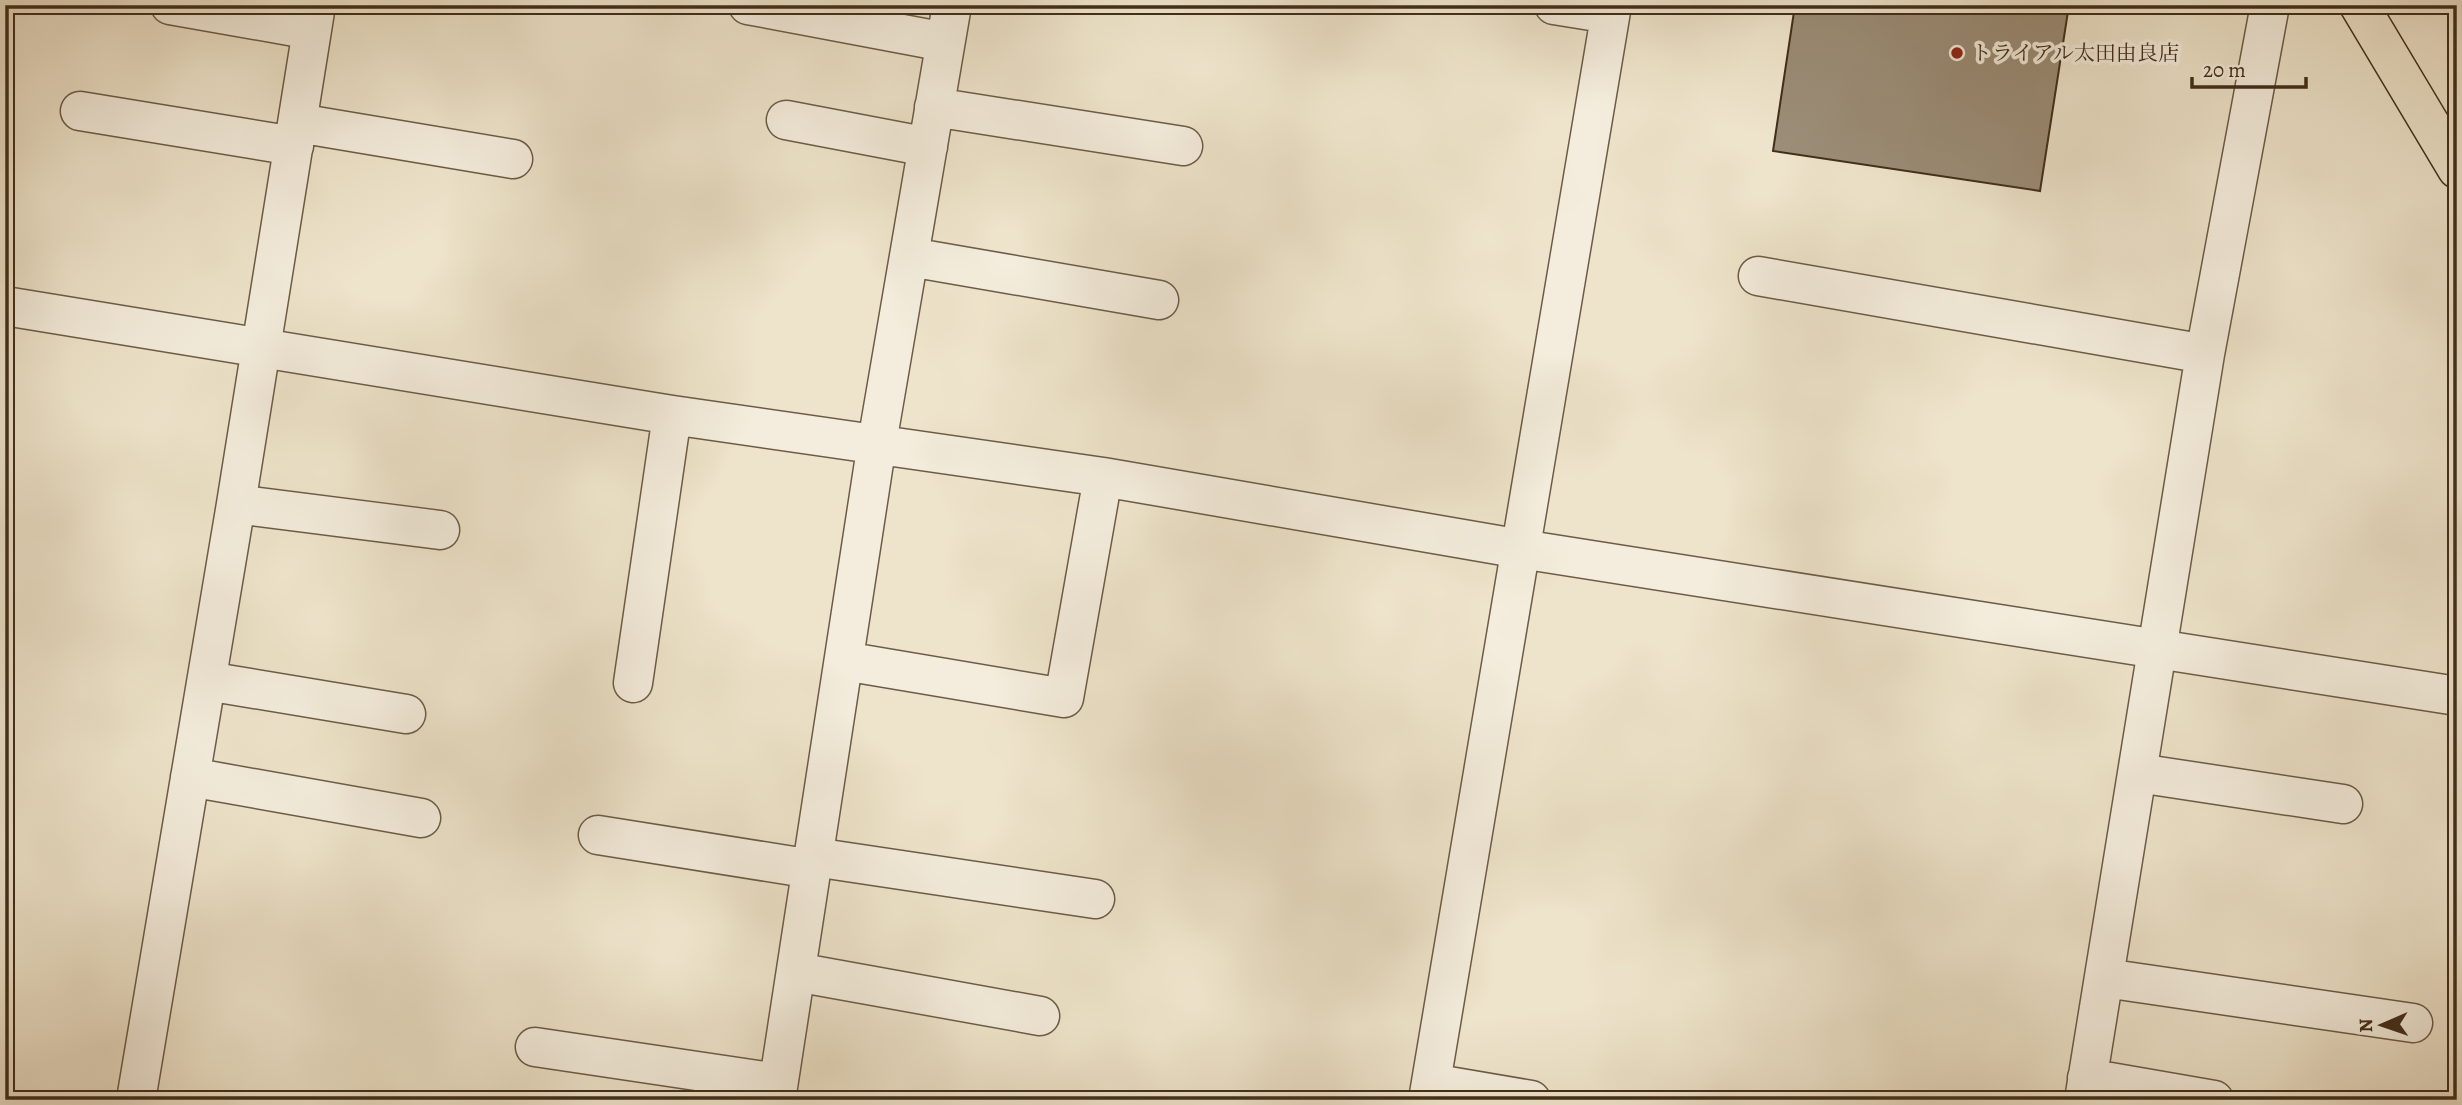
<svg xmlns="http://www.w3.org/2000/svg" width="2462" height="1105" font-family="Alegreya,'Noto Serif JP',serif">
	<style>
		.building { fill: #9b8d77; stroke: #412e1b; stroke-width: 2 }
		.lines { fill: none; stroke-linecap: round; stroke-linejoin: round }
		.minor-casing { stroke: #6c5c47; stroke-width: 41 }
		.major-casing { stroke: #412e1b; stroke-width: 41 }
		.minor { stroke: #f4eddd; stroke-width: 38 }
		.major { stroke: #eee4cb; stroke-width: 38 }
		.poi-dot { fill: #8f2418; stroke: #f4eddd; stroke-width: 2.5 }
		.labels { text-anchor: middle; stroke-width: 7; stroke-linejoin: round; paint-order: stroke }
		.poi-label { font-size: 21px; fill: #412e1b; stroke: #f4eddd; text-anchor: start }
	</style>
	<rect width="100%" height="100%" fill="#eee4cb"/>
	<filter id="stains"><feTurbulence type="fractalNoise" baseFrequency=".00286" numOctaves="4"/><feColorMatrix values="0 0 0 0 .2 0 0 0 0 .09 0 0 0 0 .02 0 0 0 .5 -.17"/></filter>
	<radialGradient id="worn" r=".72"><stop offset=".6" stop-color="#630" stop-opacity="0"/><stop offset="1" stop-color="#630" stop-opacity=".3"/></radialGradient>
	<path class="building" d="M1795 5H2069L2040 191 1773 151Z"/>
	<g class="lines">
		<g class="minor-casing">
			<path id="minor" d="M170 5 312 30
				M748 5 945 42
				M1554 5 1610 14
				M934 107 1183 146
				M80 111 294 146
				M786 120 928 147
				M298 123 513 159
				M910 257 1159 300
				M1758 276 2205 354
				M5 306 672 415 1103 477 1521 549 2457 696
				M236 504 440 530
				M844 661 1064 698 1103 477
				M207 681 406 714
				M633 683 672 415
				M2138 773 2343 804
				M190 777 421 818
				M598 835 812 869
				M814 857 1095 899
				M796 972 1040 1016
				M2105 978 2413 1023
				M535 1047 778 1083
				M2087 1078 2214 1100
				M1431 1083 1531 1100
				M136 1100 236 504 316 5
				M776 1100 877 443 952 5
				M1428 1100 1612 5
				M2084 1100 2205 354 2270 5"/>
		</g>
		<g class="major-casing">
			<path id="major" d="M2359 5 2457 169"/>
		</g>
		<use href="#minor" class="minor"/>
		<use href="#major" class="major"/>
	</g>
	<circle class="poi-dot" cx="1957" cy="53" r="7"/>
	<g class="labels">
		<g class="poi-label">
			<text x="1971" y="60">トライアル太田由良店</text>
		</g>
	</g>
	<rect width="2462" height="1105" fill="none" stroke="#eee4cb" stroke-width="28"/>
	<rect x="7" y="7" width="2448" height="1091" fill="none" stroke="#412e1b" stroke-width="3.5"/>
	<rect x="14" y="14" width="2434" height="1077" fill="none" stroke="#412e1b" stroke-width="2"/>
	<g transform="translate(2382 1025) rotate(268)" stroke="#f4eddd" stroke-width="5" paint-order="stroke">
	<path d="M0-5L12 26L0 18L-12 26Z" fill="#412e1b"/>
	<text y="-10" font-size="19" font-weight="bold" text-anchor="middle" fill="#412e1b">N</text>
	</g>
	<path d="M2192 77v10h114v-10" fill="none" stroke="#412e1b" stroke-width="3.5"/>
	<text x="2203" y="77" font-size="21" fill="#412e1b" stroke="#f4eddd" stroke-width="5" paint-order="stroke">20 m</text>
	<rect width="100%" height="100%" filter="url(#stains)"/>
	<rect width="100%" height="100%" fill="url(#worn)"/>
</svg>
